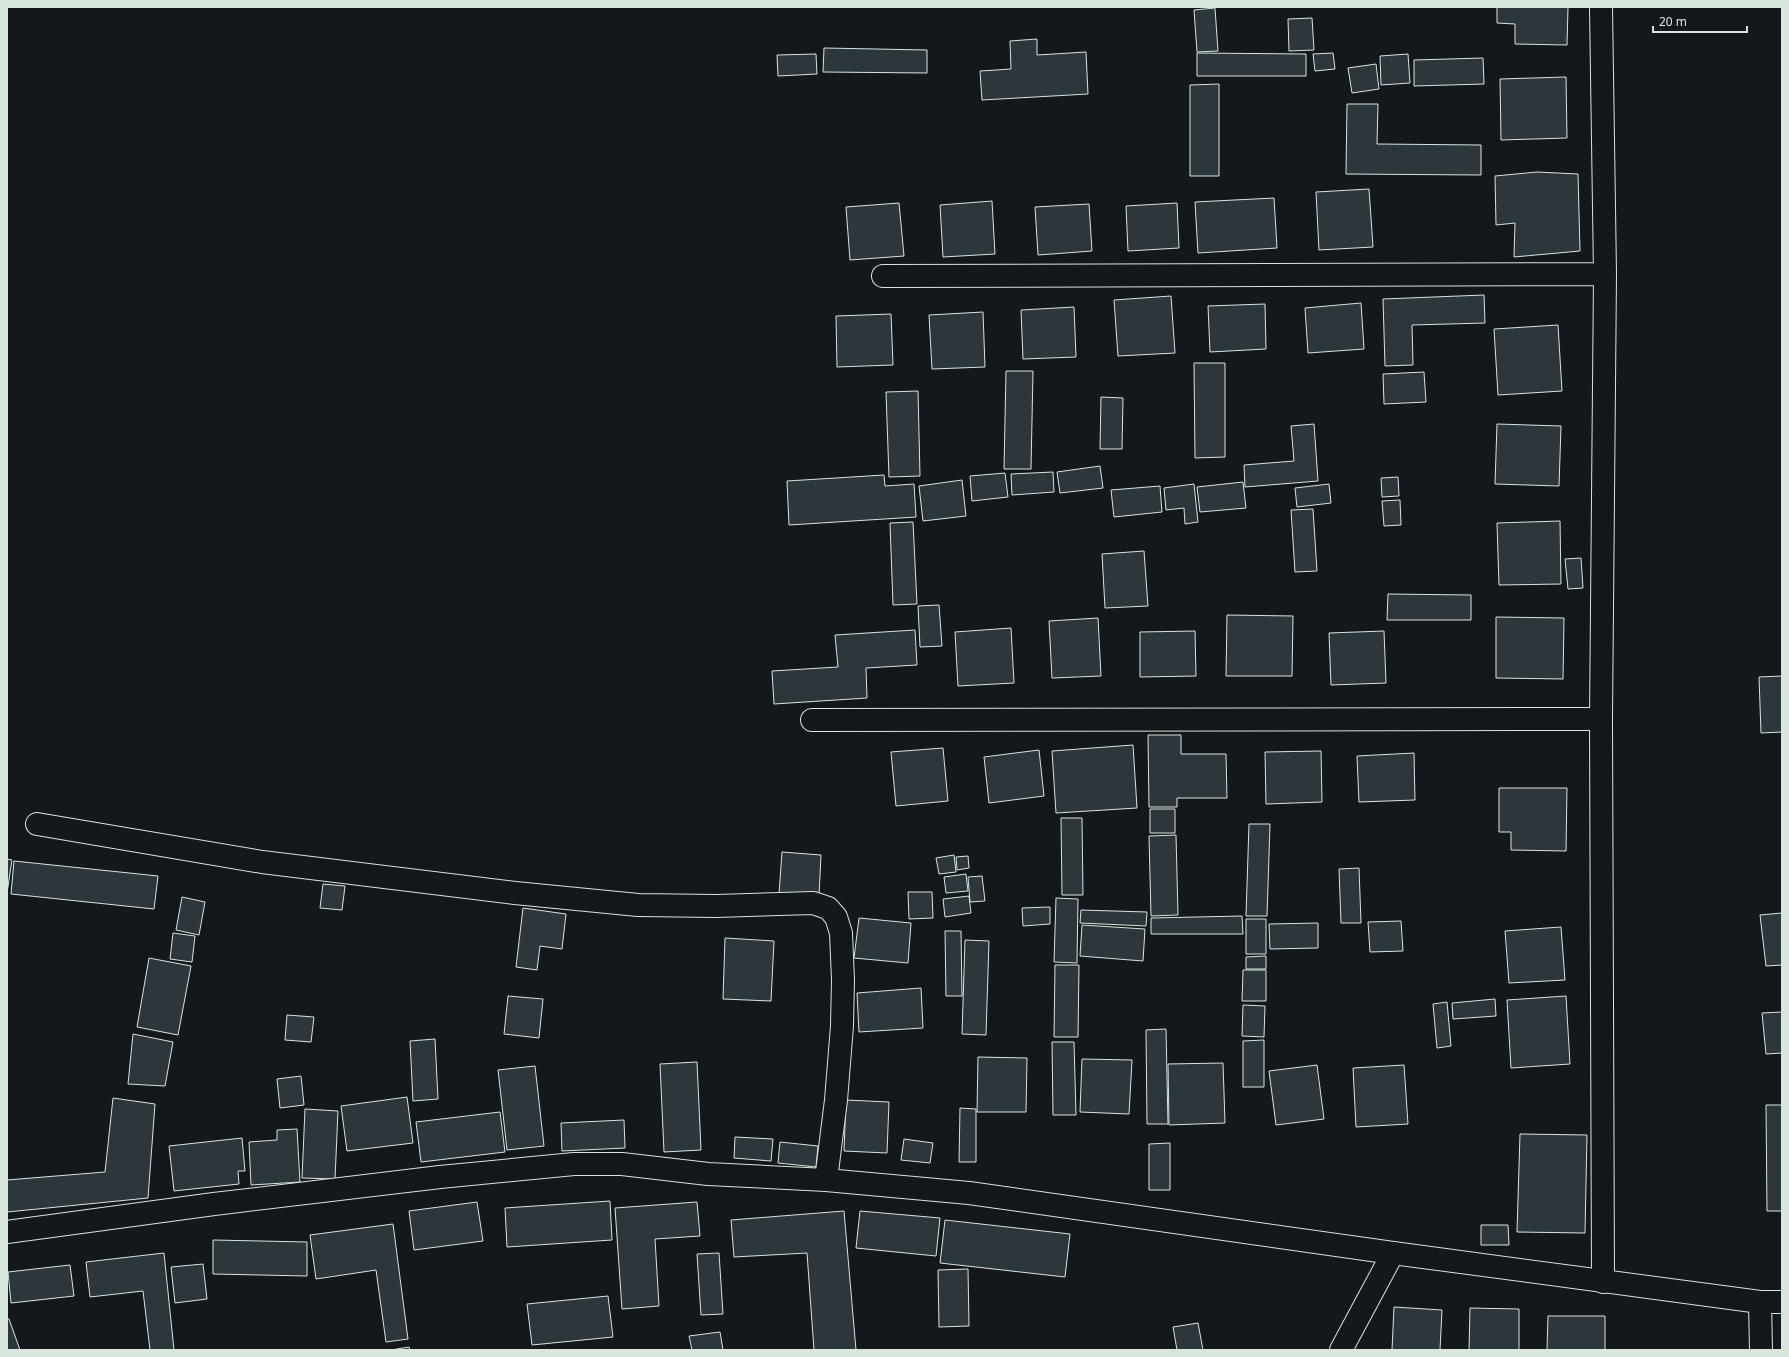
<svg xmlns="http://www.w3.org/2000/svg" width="1789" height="1357" font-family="'Noto Sans',sans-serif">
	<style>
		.building { fill: #2c363c; stroke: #d8e6dc }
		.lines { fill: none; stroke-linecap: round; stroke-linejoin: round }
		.minor-casing { stroke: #d8e6dc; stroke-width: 24 }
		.tertiary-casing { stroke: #d8e6dc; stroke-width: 24 }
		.minor { stroke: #14181c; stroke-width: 22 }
		.tertiary { stroke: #14181c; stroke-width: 22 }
	</style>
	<rect width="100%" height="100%" fill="#14181c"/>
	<path class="building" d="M1497 7H1568L1567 45 1515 44V24L1497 23Z
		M1215 8 1218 51 1197 52 1194 10Z
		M1312 18 1314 50 1289 51 1288 19Z
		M1037 39V55L1086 52 1088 94 982 100 980 71 1011 69 1010 41Z
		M824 48 927 50V73L823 72Z
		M1197 53 1306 54V76H1197Z
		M1333 53 1335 69 1315 71 1313 54Z
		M816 54 817 74 778 76 777 55Z
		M1408 54 1410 83 1381 85 1380 56Z
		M1483 58 1484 84 1414 86V60Z
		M1376 64 1379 89 1352 93 1348 68Z
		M1566 77 1567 138 1501 140 1500 79Z
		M1219 84V176H1190V85Z
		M1347 104H1378L1377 144 1481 145V175L1346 174Z
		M1537 172 1578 174 1580 251 1514 257 1515 223 1496 225 1495 176Z
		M1369 189 1373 247 1319 250 1316 192Z
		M1274 198 1277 248 1198 253 1195 202Z
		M992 201 995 254 943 257 940 205Z
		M899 203 904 256 850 260 846 207Z
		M1177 203 1179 248 1128 251 1126 206Z
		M1089 204 1092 251 1038 255 1035 207Z
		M1484 295 1485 323 1412 325 1413 365 1385 366 1383 299Z
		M1171 296 1175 353 1118 356 1114 300Z
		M1361 303 1364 349 1308 353 1305 308Z
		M1265 304 1266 349 1210 352 1208 306Z
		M1074 307 1076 357 1023 359 1021 310Z
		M983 312 985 367 932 369 929 315Z
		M891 314 893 365 837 367 836 316Z
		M1558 325 1562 391 1498 395 1494 329Z
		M1194 363H1225V457L1195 458Z
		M1006 371H1033L1031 469H1004Z
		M1424 372 1426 402 1384 404 1383 374Z
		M918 391 920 476 889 477 886 392Z
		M1101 397 1123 398 1122 449H1100Z
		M1314 424 1318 481 1245 487 1244 465 1294 461 1291 426Z
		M1497 424 1561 426 1559 486 1495 484Z
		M1100 466 1103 488 1060 493 1057 472Z
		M1053 472 1054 492 1012 495 1011 474Z
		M1005 473 1008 497 972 501 970 476Z
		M884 475 885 486 914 484 916 517 789 525 787 481Z
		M1398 477 1399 496 1382 497 1381 478Z
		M962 480 966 516 923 521 919 486Z
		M1243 482 1246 508 1200 512 1197 487Z
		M1194 484 1198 522 1185 524 1184 508 1166 510 1164 488Z
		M1329 484 1331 503 1297 507 1295 488Z
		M1160 486 1162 512 1114 517 1111 490Z
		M1400 500 1401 525 1384 526 1382 501Z
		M1313 509 1317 571 1295 572 1291 510Z
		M1560 521 1561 584 1499 585 1497 523Z
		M913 522 917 604 893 605 890 523Z
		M1144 551 1148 606 1105 608 1102 554Z
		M1581 558 1583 588 1568 589 1565 559Z
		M1388 594 1471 595V620H1387Z
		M939 605 942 646 920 647 918 606Z
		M1227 615 1293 616 1292 676H1226Z
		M1496 617 1564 618 1563 679 1496 678Z
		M1098 618 1101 676 1052 678 1049 621Z
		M1011 628 1014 683 958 686 955 632Z
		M915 630 917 665 866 668 867 698 774 704 772 671 838 667 835 635Z
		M1195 631 1196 676 1140 677V632Z
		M1384 631 1386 683 1331 685 1329 633Z
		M1782 676V732L1761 733 1759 677Z
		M1148 735H1181V754H1226L1227 798H1177V807H1149Z
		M1133 745 1137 808 1056 813 1052 751Z
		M943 748 948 801 896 806 891 752Z
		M1039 750 1044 796 989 803 984 757Z
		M1321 751 1322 802 1266 804 1265 752Z
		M1414 753 1415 800 1359 802 1357 756Z
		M1499 788H1567L1566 851 1511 850V832H1499Z
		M1150 809H1175V833H1150Z
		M1061 818H1082L1083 895H1062Z
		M1249 824H1270L1267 916H1246Z
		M1176 835 1178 915 1151 916 1149 836Z
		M782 852 821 855 819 896 779 894Z
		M954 855 956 872 939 874 936 858Z
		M968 856 969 868 957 870 956 857Z
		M7 859 12 860 7 893Z
		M14 861 158 876 154 909 11 894Z
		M1359 868 1361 923H1341L1339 869Z
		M966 874 968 891 946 893 944 877Z
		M982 876 985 901 970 902 968 877Z
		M323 884 345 886 342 910 320 908Z
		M908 892H932L933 918 909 919Z
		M969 896 971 913 945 917 943 899Z
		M182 897 205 902 199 935 176 930Z
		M1056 898 1078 899 1077 963 1054 962Z
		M1050 907V924L1023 926 1022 908Z
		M523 908 566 914 562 949 540 946 537 970 516 967Z
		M1081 910 1147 912 1146 926 1080 923Z
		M1782 913V965L1766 966 1760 915Z
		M1242 916 1243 934H1151V918Z
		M859 918 911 923 908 963 854 958Z
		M1246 919H1266V954H1246Z
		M1401 921 1403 951 1370 952 1368 922Z
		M1318 923V948L1270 949 1269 924Z
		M1082 925 1145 929 1143 961 1080 956Z
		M1561 927 1565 980 1509 983 1505 931Z
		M945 931H961L962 996H946Z
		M173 933 195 936 192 962 170 959Z
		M725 938 774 941 771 1001 723 999Z
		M965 940 989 941 986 1035 962 1034Z
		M1266 956V969H1246V957Z
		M149 958 191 966 178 1035 137 1027Z
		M1055 965H1079L1078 1037H1054Z
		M1243 970H1266V1001H1242Z
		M921 988 923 1028 859 1032 857 993Z
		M508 996 543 999 539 1038 504 1034Z
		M1566 996 1570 1064 1511 1068 1507 1000Z
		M1495 999 1496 1016 1453 1019 1452 1003Z
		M1447 1002 1451 1046 1437 1048 1433 1004Z
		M1243 1005 1265 1006 1264 1037 1242 1036Z
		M1782 1012V1053L1766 1054 1762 1013Z
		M287 1015 314 1017 311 1042 285 1040Z
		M1166 1029 1168 1124H1147L1146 1030Z
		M133 1034 173 1042 165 1086 128 1084Z
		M435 1039 438 1099 413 1101 410 1041Z
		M1264 1040V1087H1243V1041Z
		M1052 1042H1074L1076 1115H1053Z
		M978 1057 1027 1058 1026 1112H977Z
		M1082 1059 1132 1060 1129 1114 1080 1112Z
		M697 1062 701 1150 664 1152 660 1064Z
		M1223 1063 1225 1123 1169 1125 1168 1064Z
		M1317 1065 1324 1119 1276 1125 1269 1071Z
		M1404 1065 1408 1124 1356 1127 1353 1068Z
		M535 1066 544 1146 507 1150 498 1070Z
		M301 1076 304 1105 280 1108 277 1079Z
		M407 1097 413 1143 347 1151 341 1106Z
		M113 1098 155 1104 148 1198 7 1212V1180L105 1172Z
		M846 1100 889 1102 887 1153 844 1151Z
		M1766 1105H1782V1211H1767Z
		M960 1108 976 1109V1162H959Z
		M305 1109 338 1111 335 1179 302 1178Z
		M500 1112 505 1152 421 1162 416 1122Z
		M624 1120 625 1148 562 1151 561 1123Z
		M297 1129 300 1182 251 1185 249 1142 277 1140V1130Z
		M1520 1134 1587 1135 1585 1233 1517 1232Z
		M735 1137 773 1139 771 1161 734 1158Z
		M242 1138 245 1171H238L239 1184 174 1191 169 1146Z
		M904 1139 933 1143 930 1163 901 1160Z
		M780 1142 818 1146 816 1167 778 1163Z
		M1170 1143V1190H1149V1144Z
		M610 1201 612 1240 507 1247 505 1208Z
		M477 1202 483 1241 414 1250 409 1211Z
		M697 1202 700 1236 655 1239 659 1306 622 1309 615 1208Z
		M844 1211 856 1350H814L807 1253 734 1257 731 1220Z
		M860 1211 940 1218 936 1256 856 1248Z
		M945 1220 1070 1234 1065 1277 940 1263Z
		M393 1224 408 1339 386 1342 376 1270 316 1279 310 1235Z
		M1481 1225H1508L1509 1245H1481Z
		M213 1240 307 1242V1276L213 1274Z
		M164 1253 174 1350H150L143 1291 90 1297 86 1262Z
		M719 1253 723 1314 701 1315 697 1254Z
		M203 1264 207 1299 175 1303 171 1267Z
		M70 1265 74 1296 11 1303 8 1272Z
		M968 1269 969 1326 939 1327 938 1270Z
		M608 1296 613 1337 532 1345 527 1304Z
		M1394 1307 1442 1310 1440 1350H1392Z
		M1470 1308 1519 1309V1350H1469Z
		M1548 1316H1605V1350H1547Z
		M7 1319H9L20 1350H7Z
		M1198 1323 1203 1350H1177L1173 1327Z
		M720 1332 723 1350H692L689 1336Z
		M409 1347 410 1350H391Z"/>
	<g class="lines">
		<g class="minor-casing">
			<path id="minor" d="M1601 7 1605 274 1601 719 1603 1282
				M883 276 1605 274
				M812 720 1601 719
				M37 824 262 862 515 893 638 905 716 906 813 903 828 908 836 917 841 933 843 980 842 1026 836 1100 826 1180
				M1760 1302 1761 1350
				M1341 1350 1393 1253"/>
		</g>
		<g class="tertiary-casing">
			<path id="tertiary" d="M7 1232 214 1204 440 1177 574 1164H622L708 1174 826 1180 969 1193 1393 1253 1760 1302H1782"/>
		</g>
		<use href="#minor" class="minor"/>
		<use href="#tertiary" class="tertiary"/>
	</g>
	<rect width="1789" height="1357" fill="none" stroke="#d8e6dc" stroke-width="16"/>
	<path d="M1653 26v6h94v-6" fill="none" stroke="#d8e6dc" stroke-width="2"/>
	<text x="1659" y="26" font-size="12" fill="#d8e6dc" stroke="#14181c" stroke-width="3" paint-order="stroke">20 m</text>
</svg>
